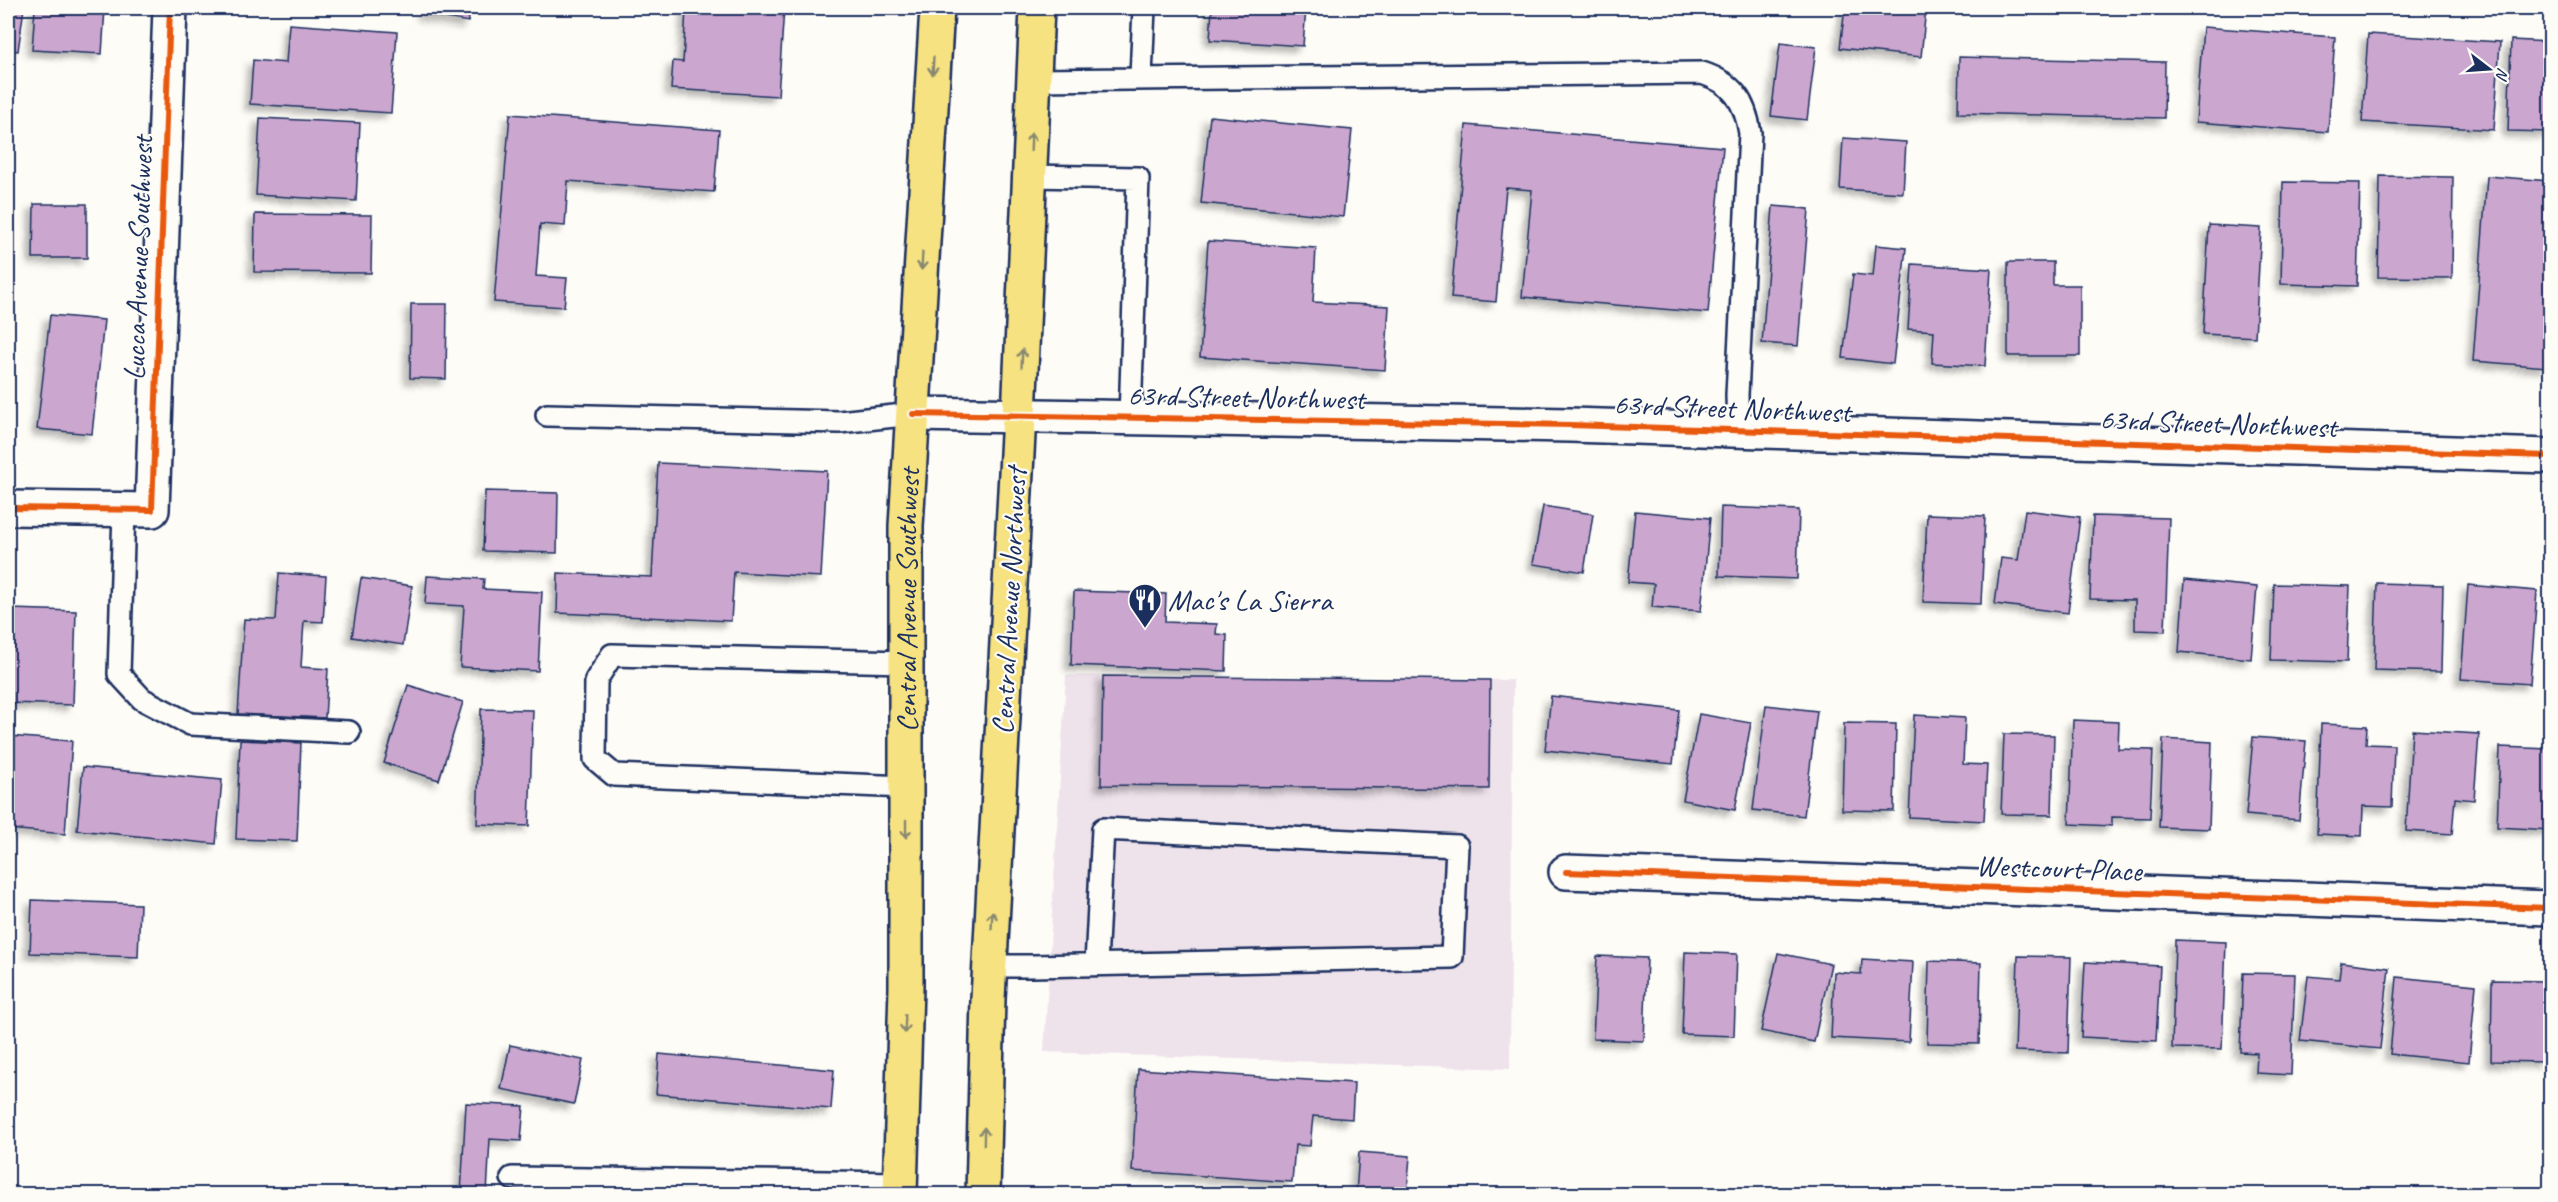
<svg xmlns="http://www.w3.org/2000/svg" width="2558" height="1202" font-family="Caveat,sans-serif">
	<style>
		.built { fill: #eee2eb }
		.building { fill: #cba6ce; stroke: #1b2f5e; stroke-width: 1.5; filter: url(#shadow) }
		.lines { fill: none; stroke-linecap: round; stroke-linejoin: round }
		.lane-casing { stroke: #1b2f5e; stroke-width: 26 }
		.street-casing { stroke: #1b2f5e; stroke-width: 38 }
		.primary-casing { stroke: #1b2f5e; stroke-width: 38 }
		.lane { stroke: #fdfcf7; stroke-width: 21 }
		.street { stroke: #fdfcf7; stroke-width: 33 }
		.primary { stroke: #f6e281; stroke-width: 33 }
		.cycleway-casing { stroke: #fdfcf7; stroke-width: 10 }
		.cycleway { stroke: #e8590c; stroke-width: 6 }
		.oneway { stroke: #888870 }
		.labels { text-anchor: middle; stroke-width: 4.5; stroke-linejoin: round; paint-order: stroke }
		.street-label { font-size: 30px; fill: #1b2f5e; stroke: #fdfcf7 }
		.poi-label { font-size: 30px; fill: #1b2f5e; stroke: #fdfcf7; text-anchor: start }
	</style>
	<defs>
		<filter id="shadow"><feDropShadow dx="-5.5" dy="5.5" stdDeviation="3" flood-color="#0004"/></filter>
	</defs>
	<rect width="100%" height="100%" fill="#fdfcf7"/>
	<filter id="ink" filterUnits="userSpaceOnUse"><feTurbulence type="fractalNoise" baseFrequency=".0167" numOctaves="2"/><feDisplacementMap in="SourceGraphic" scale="12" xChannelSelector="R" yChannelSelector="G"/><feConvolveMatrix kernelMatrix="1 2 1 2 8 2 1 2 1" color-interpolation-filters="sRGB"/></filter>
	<g filter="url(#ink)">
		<path class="built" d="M1066 675 1513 680 1510 1069 1044 1052Z"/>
		<path class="building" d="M8 8H24L18 51 8 50Z
			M35 8H105L102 54 32 50Z
			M424 8H471L468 22 423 14Z
			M686 8H784L778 96 671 89 673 61 683 62Z
			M1212 8H1306L1303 46 1210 40Z
			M1845 8H1926L1921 57 1840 48Z
			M289 24 397 32 391 113 250 104 253 60 286 63Z
			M2203 27 2335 37 2328 132 2196 122Z
			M2368 34 2500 42 2494 130 2362 122Z
			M2511 40 2550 42V132L2508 131Z
			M1780 43 1816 47 1807 120 1771 116Z
			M1959 57 2165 62 2164 118 1958 113Z
			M510 114 719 130 714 192 568 181 565 226 540 224 536 276 567 278 564 307 494 302Z
			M1210 116 1352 130 1343 217 1201 203Z
			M260 118 360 123 356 201 256 195Z
			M1466 125 1723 147 1708 313 1522 297 1532 190 1506 188 1496 302 1451 298Z
			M1843 138 1906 142 1903 193 1840 189Z
			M2380 176 2453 177 2452 278 2378 277Z
			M2487 176 2550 181V324L2547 367 2473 361Z
			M2283 182 2360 183 2357 286 2281 284Z
			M34 204H87V258H33Z
			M1773 206 1809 209 1798 346 1762 343Z
			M255 214 372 215 371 273 254 272Z
			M2209 225 2261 228 2255 337 2203 334Z
			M1208 241 1316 248 1313 302 1389 306 1385 370 1200 357Z
			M1876 245 1906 248 1893 364 1843 358 1853 274 1873 276Z
			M2008 262H2053V285H2080V356H2008Z
			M1912 264 1991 269 1985 366 1932 363 1934 331 1908 329Z
			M411 304H447L446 379 410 378Z
			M50 315 104 320 92 434 37 429Z
			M8 346H10L11 423H8Z
			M658 463 827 471 821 577 734 572 731 621 557 613 558 573 652 577Z
			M485 491 558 493 557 553 483 551Z
			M1543 506 1593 514 1584 572 1533 564Z
			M1721 507 1799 510 1797 579 1719 576Z
			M2025 510 2080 517 2068 613 1995 604 2001 558 2018 560Z
			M1635 511 1710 518 1701 611 1652 607 1654 584 1628 582Z
			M1927 514 1985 516 1981 604 1923 602Z
			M2093 516 2169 518 2165 631 2135 630V600L2090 599Z
			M279 573 326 576 323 622 304 621 301 667 328 669 325 718 238 714 244 619 276 620Z
			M427 576 484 579 483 589 542 592 538 671 460 667 464 606 425 604Z
			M361 578 412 586 403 645 352 637Z
			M2184 580 2257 587 2251 659 2179 652Z
			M2377 583 2443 585 2441 672 2374 670Z
			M2274 584 2350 586 2347 662 2271 660Z
			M2468 585 2537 591 2530 684 2461 679Z
			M1074 591 1166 594 1165 622 1217 624 1216 634 1227 635 1226 671 1071 665Z
			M10 609 76 611 73 705 8 703Z
			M1103 676 1490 680 1489 789 1101 785Z
			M408 685 463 702 439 780 384 763Z
			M1551 696 1679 710 1673 764 1545 750Z
			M1766 705 1817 711 1804 816 1753 810Z
			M481 709 533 710 529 826 477 824Z
			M1699 714 1751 723 1735 810 1683 800Z
			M1914 715 1965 718 1963 764 1987 765 1984 821 1909 817Z
			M2073 720 2119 722 2118 749 2153 750 2150 818 2112 817V826L2069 824Z
			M1844 723 1896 724 1894 811 1842 810Z
			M2321 724 2367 726 2366 744 2394 745 2392 807 2363 806 2362 836 2317 834Z
			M2412 730 2479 734 2474 800 2455 798 2452 834 2406 831Z
			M2004 734 2054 735 2052 815 2001 814Z
			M8 736 72 741 65 834 8 829Z
			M2253 737 2306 741 2299 820 2246 815Z
			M2163 739 2212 742 2209 829 2159 827Z
			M240 740 301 743 297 841 236 839Z
			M2500 747 2550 749V830L2497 827Z
			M83 767 222 780 216 844 77 830Z
			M32 900 140 904 138 957 30 953Z
			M2175 940 2226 942 2222 1049 2172 1048Z
			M1685 952 1737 954 1734 1036 1682 1034Z
			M1778 953 1831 964 1814 1042 1761 1031Z
			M1597 956 1647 958 1644 1041 1593 1039Z
			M2018 956 2071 957 2068 1053 2015 1051Z
			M1862 959 1913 962 1909 1042 1831 1038 1834 972 1861 974Z
			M1929 961 1981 963 1979 1044 1927 1043Z
			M2085 962 2160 966 2156 1041 2081 1037Z
			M2341 962 2389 968 2380 1049 2300 1041 2308 976 2339 979Z
			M2243 973 2295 974 2291 1075 2256 1073 2257 1053 2240 1052Z
			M2397 977 2476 985 2469 1062 2390 1054Z
			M2492 980 2545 981 2544 1062 2491 1061Z
			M510 1045 583 1060 574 1104 501 1089Z
			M659 1054 834 1070 831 1109 656 1094Z
			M1138 1069 1354 1083 1352 1119 1313 1116 1310 1146 1295 1145 1292 1182 1132 1171Z
			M466 1103 524 1106 521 1141 490 1139 487 1194H461Z
			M1359 1152 1410 1156 1407 1194H1356Z"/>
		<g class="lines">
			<g class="lane-casing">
				<path id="lane" d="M1141 77 1144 8
					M1034 80 1702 73C1733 83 1745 101 1750 133L1737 395 1738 431
					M1030 176 1138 178 1130 418
					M547 415 839 422 913 414
					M124 510 119 674 142 699 190 724 349 732
					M906 787 614 775 595 759 596 680 612 655 906 662
					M989 966H1033L1452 957 1457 846 1103 829 1096 964
					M512 1178 901 1183"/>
			</g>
			<g class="street-casing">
				<path id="street" d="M913 414 1570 425 2550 456
					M8 508 152 510 170 8
					M1566 872 2550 908"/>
			</g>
			<g class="primary-casing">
				<g id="primary">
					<path id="s1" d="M900 1194 906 987V526L937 8"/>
					<path d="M983 1194 988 999 1019 416 1037 8"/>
				</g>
			</g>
			<use href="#lane" class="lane"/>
			<use href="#street" class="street"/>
			<use href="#primary" class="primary"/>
			<g class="cycleway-casing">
				<path id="cycleway" d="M913 414 1570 425 2550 456
					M8 508 152 510 170 8
					M1566 872 2550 908"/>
			</g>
			<use href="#cycleway" class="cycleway"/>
		</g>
		<defs><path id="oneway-shaft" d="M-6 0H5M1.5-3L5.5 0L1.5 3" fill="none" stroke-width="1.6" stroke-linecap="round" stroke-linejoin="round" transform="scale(1.5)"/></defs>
		<g class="oneway">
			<use href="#oneway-shaft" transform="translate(933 66) rotate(93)"/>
			<use href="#oneway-shaft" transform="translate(1031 142) rotate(-88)"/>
			<use href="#oneway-shaft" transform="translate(922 261) rotate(93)"/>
			<use href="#oneway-shaft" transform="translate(1022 358) rotate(-87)"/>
			<use href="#oneway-shaft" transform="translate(906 829) rotate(90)"/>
			<use href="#oneway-shaft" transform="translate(992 920) rotate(-87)"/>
			<use href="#oneway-shaft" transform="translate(905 1024) rotate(92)"/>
			<use href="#oneway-shaft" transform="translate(984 1136) rotate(-89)"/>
		</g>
	</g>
	<defs>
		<g id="restaurant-pin" transform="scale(1.725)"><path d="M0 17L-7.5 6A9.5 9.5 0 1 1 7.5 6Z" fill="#1b2f5e" stroke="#fdfcf7"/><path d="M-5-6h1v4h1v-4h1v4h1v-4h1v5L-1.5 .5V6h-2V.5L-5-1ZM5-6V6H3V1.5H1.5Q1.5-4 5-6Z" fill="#fff"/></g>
	</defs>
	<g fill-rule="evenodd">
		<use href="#restaurant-pin" x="1145" y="600"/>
	</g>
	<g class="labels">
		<g class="street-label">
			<text transform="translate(138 258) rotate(-88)" y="10">Lucca Avenue Southwest</text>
			<text transform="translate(1246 397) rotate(1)" y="10">63rd Street Northwest</text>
			<text transform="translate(1732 408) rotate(2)" y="10">63rd Street Northwest</text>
			<text transform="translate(2218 423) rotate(2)" y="10">63rd Street Northwest</text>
			<text dy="10" stroke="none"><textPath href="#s1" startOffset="594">Central Avenue Southwest</textPath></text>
			<text transform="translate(1009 601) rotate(-87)" y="10">Central Avenue Northwest</text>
			<text transform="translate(2059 868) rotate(2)" y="10">Westcourt Place</text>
		</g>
		<g class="poi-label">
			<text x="1168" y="610">Mac's La Sierra</text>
		</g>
	</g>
	<rect width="2558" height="1202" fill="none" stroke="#fdfcf7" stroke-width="30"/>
	<rect x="15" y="15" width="2528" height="1172" fill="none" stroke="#1b2f5e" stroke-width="2" filter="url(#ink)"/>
	<g transform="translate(2489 69) rotate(107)" stroke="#fdfcf7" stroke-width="4.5" paint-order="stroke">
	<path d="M0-4.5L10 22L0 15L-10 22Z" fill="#1b2f5e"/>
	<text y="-9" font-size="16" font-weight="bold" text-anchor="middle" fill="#1b2f5e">N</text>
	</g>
</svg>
